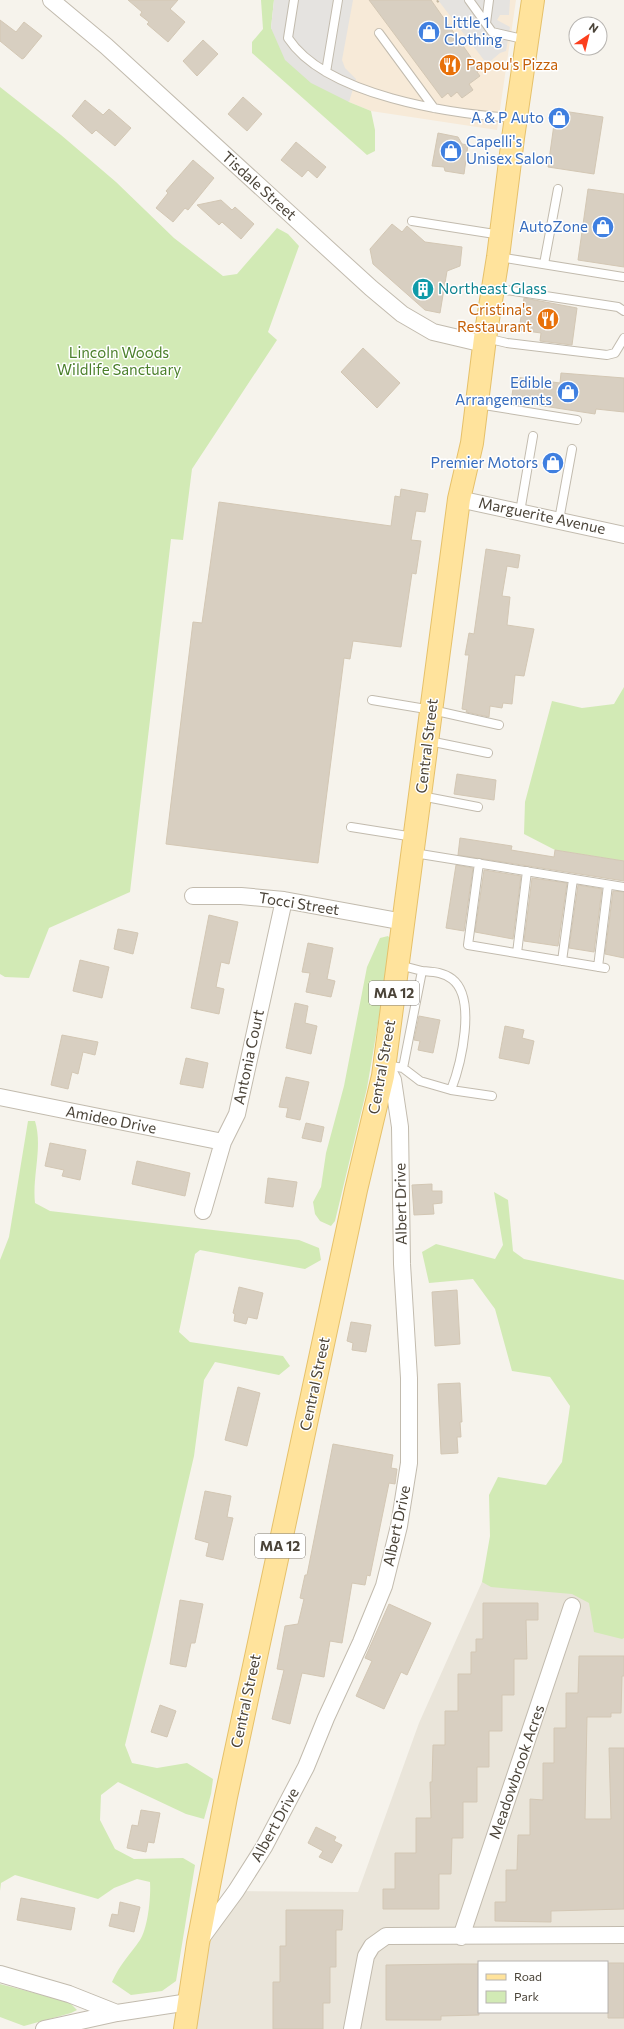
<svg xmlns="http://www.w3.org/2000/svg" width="624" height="2029" font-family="Commissioner,sans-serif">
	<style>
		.residential { fill: #eae5da; fill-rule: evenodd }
		.commercial { fill: #f7ead8 }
		.green { fill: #d2eab5 }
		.parking { fill: #e5e3e0 }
		.building { fill: #d8cfc1; stroke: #d3c7b4 }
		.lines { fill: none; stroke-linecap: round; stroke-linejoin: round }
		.lane-casing { stroke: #c2bbae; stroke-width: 10 }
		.street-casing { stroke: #c2bbae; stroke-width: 18 }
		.primary-casing { stroke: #e6c16a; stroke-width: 24 }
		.path { stroke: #c4b79f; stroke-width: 2.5; stroke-dasharray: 2 2; stroke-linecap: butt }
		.lane { stroke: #fff; stroke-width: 8 }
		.street { stroke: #fff; stroke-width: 16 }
		.primary { stroke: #ffe39c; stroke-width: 22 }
		.labels { text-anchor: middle; stroke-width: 3; stroke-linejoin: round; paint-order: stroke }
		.shield { fill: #fff; stroke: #817c74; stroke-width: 1 }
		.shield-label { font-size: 14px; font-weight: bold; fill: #4b4439 }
		.shop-label { font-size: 15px; fill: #366cbe; stroke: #fff; text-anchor: end }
		.food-label { font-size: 15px; fill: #c56008; stroke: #fff; text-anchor: start }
		.street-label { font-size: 15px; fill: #4b4439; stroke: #fff }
		.culture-label { font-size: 15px; fill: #0d838f; stroke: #fff; text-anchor: start }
		.park-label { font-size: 15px; fill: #4a7f2a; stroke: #fff }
	</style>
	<rect width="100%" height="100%" fill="#f6f3ec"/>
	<path class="residential" d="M624 1560V2029H185L198 1943 236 1891 358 1892 419 1723 482 1582ZM479 1962H607V2012H479Z"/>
	<path class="commercial" d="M274 0H516L497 130 371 111 349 102Z"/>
	<path class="green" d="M261 0H274L271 28 349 102 371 111 375 130V151L367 155 252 53V42L263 29Z
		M0 87 61 135 116 182 174 238 223 276 237 274 277 228 288 234 299 246 268 332 277 340 192 469 183 540 171 539 130 892 49 928 29 978 5 977 0 974Z
		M624 687V861L555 850 524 834 525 802 552 701 582 708 614 704Z
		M388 936 392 941 367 1088 335 1221 331 1226 320 1221 315 1214 313 1202 321 1187 326 1153 344 1086 367 967 380 938Z
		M28 1121H35C43 1147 32 1176 35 1203L50 1211 299 1240 319 1248 321 1260 305 1269 200 1250 195 1254 179 1332 190 1342 283 1356 290 1366 279 1375 215 1362 204 1380 194 1456 152 1637 125 1745 132 1763 157 1768 187 1763 213 1779 211 1794 204 1819 186 1814 118 1782 101 1795 100 1820 115 1849 134 1859 183 1858 195 1865 176 1981 162 1991 131 1995 112 1982C120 1964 129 1956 140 1940 148 1928 151 1897 150 1882L137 1879 114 1888 98 1899 15 1875 1 1883 0 1891V1260L9 1237Z
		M494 1192 508 1200 513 1251 524 1259 624 1280V1638L622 1639 594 1632 589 1603 572 1594 491 1587 482 1582 490 1536 489 1495 498 1477 546 1485 562 1462 570 1406 550 1377 512 1371 495 1309 473 1279 429 1283 422 1252 436 1244 495 1259 503 1245Z
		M0 1984 69 2002 77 2010 71 2013 24 2026 0 2017Z"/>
	<path class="parking" d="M274 0H353L342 60 345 68 356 79 349 102 311 83 285 60 271 28Z
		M438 0H510L509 15H500L497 20 510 27 506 51 500 53 487 64Z"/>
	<path class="building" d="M128 0H178L170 9 185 22 168 42 147 24 149 22 140 15 142 12Z
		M369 0H431L480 70 477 72 480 76 469 84 473 90 462 98 457 92 451 97 448 93 442 98Z
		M0 20 16 32 24 22 42 36 24 58 22 59 0 41Z
		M203 40 218 54 197 76 183 61Z
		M243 97 262 114 247 131 228 114Z
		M85 100 103 115 109 109 131 128 115 146 96 130 92 134 72 116Z
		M556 110 603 117 594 174 548 167Z
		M438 133 458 137 462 144 468 145 464 174 445 171 444 167 432 166Z
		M296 142 326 167 317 178 308 170 302 177 281 160Z
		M193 160 214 178 188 210 185 208 173 222 156 208 168 193 166 191Z
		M588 189 624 194V267L578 260Z
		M221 200 232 210 235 207 254 224 241 239 222 222 219 225 197 205Z
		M392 224 402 232 407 226 425 242 462 247 460 266 447 271 440 313 425 310 373 264 370 249Z
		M524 298 577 308 572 345 540 341 541 333 519 330Z
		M363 348 400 383 377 408 341 372Z
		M561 373 624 378V412L596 409 595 414 511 401 515 377 560 383Z
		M401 489 428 494 425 512 416 511 411 540 421 541 416 574 412 573 401 647 353 641 350 659 344 658 318 863 166 844 193 622 202 623 219 502 391 526 395 496 400 497Z
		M486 549 520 555 518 568 507 566 502 596 510 597 507 625 534 629 524 676 515 675 512 704 503 703 502 708 490 706 489 717 466 712 467 710 462 709 469 655H465L469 633 474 634Z
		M457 774 496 780 494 800 454 794Z
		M460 838 512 846 511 850 554 857 555 850 624 861V881L458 855Z
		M456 865 473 868 464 931 446 928Z
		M484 870 521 876 513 939 475 932Z
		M532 878 567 883 558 946 524 941Z
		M578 885 602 889 594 952 569 948Z
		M613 891 624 892V958L605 954Z
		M209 915 238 922 229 964 221 962 216 987 224 989 219 1014 191 1008Z
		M118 929 138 933 133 954 114 949Z
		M308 943 333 948 327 979 335 981 331 997 306 992 310 973 302 972Z
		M80 960 109 967 102 998 73 991Z
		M295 1003 308 1006 305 1023 317 1026 311 1054 286 1048Z
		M419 1016 440 1020 433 1053 418 1050 420 1041 414 1040Z
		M505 1026 524 1030 522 1038 534 1041 529 1064 499 1058Z
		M62 1035 98 1042 95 1055 83 1052 78 1074 72 1072 68 1089 51 1085Z
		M186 1058 208 1063 203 1088 180 1084Z
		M286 1077 309 1082 300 1120 286 1117 288 1108 279 1107Z
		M306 1123 324 1127 321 1142 302 1138Z
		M50 1143 86 1150 80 1180 62 1176 64 1170 45 1166Z
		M137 1161 190 1173 185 1196 132 1184Z
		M268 1178 297 1182 293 1207 265 1203Z
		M432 1184V1191H442V1203L433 1204 434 1214 414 1215 412 1185Z
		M239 1287 263 1293 257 1319 248 1317 246 1324 234 1321 235 1314 233 1313Z
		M457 1290 460 1344 435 1346 432 1292Z
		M351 1322 371 1325 366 1352 352 1350 353 1343 347 1341Z
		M460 1383 462 1422H460L461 1437H457L458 1453 441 1454 438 1384Z
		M238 1387 260 1393 247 1446 225 1440Z
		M333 1444 393 1455 391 1468 397 1469 395 1484 389 1483 370 1576 367 1575 365 1585 352 1583 342 1643 330 1641 324 1677 302 1673 290 1724 272 1719 284 1670 277 1669 285 1626 298 1624 304 1599 300 1598 305 1575H307Z
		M205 1491 231 1496 227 1517 233 1518 223 1560 206 1556 209 1543 195 1539Z
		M180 1600 203 1604 195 1643H191L186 1667 170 1664Z
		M483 1603H538V1620H526L527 1659H514V1695H502V1731H489V1767H477V1802H463V1838H452L451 1874H439V1909H383V1889H395V1853H416V1818H431L430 1782H432L433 1745H445V1711H458V1674H471V1652H476V1639H483Z
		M389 1604 431 1623 407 1675 401 1672 384 1709 356 1696 372 1661 365 1658Z
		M579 1656H624V1676H622L621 1713H611V1717H587L585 1819H611L609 1748H624V1909L551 1911V1922L495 1921V1902H506V1870H517L518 1835H530V1799L543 1800V1763H554V1728H566V1693H578Z
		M160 1705 176 1711 167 1737 151 1732Z
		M141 1810 160 1813 154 1843 148 1842 146 1852 127 1848 132 1825 138 1826Z
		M316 1827 336 1837 334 1841 342 1845 332 1863 319 1857 323 1851 308 1843Z
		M21 1898 75 1908 71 1930 17 1920Z
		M120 1902 140 1907 134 1932 109 1926 112 1914 118 1915Z
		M286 1910H343L342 1930H336V1967H330V2003H323V2029H273V1982H280V1946H286Z
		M608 1963H624V2018H608Z
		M459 1964H479V2015L441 2016V2020H386V1965Z"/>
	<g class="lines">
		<g class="lane-casing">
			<path id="lane" d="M294 0 288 38C326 96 451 114 515 118
				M469 0 492 32 527 40
				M486 23 489 0
				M379 33 434 108
				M326 72 338 0
				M412 221 501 235
				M499 257 623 277
				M544 264 558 189
				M493 288 618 307 624 311
				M486 338 507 343 607 355 615 353 624 338
				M478 404 577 420
				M520 512 533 436
				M559 520 572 449
				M372 700 432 710 499 725
				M429 741 488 753
				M421 796 478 807
				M351 827 414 837
				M414 853 624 887
				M479 863 468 945 605 968
				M517 953 527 871
				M562 961 573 879
				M399 965 422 971 403 1068
				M598 967 608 885
				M422 971C433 972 443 972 452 979 477 998 461 1064 451 1090
				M386 1065 403 1068 420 1081 451 1090 492 1096"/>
		</g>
		<g class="street-casing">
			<path id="street" d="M51 0 106 46 371 288 402 314 433 332 484 344
				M459 499 624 535
				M193 896H241L284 900 404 922
				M0 1097 223 1142
				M203 1211 223 1142 237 1114 284 900
				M461 1937 572 1606
				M200 1940 236 1891 264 1847 306 1767 326 1718 361 1642 384 1586 399 1526 409 1463V1378L402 1264 400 1127 393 1080 385 1065
				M0 1974 69 1994 117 2013
				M44 2029 117 2013 189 2002
				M352 2029 366 1956 372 1946 386 1936 624 1935"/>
		</g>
		<g class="primary-casing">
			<path id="primary" d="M185 2029 198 1943 226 1797 356 1190 383 1076 459 499 472 443 485 338 498 257 513 138 533 0"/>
		</g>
		<path class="path" d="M437 2 439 0"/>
		<use href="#lane" class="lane"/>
		<use href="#street" class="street"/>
		<use href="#primary" class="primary"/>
	</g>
	<defs>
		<g id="shop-disc" transform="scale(1.15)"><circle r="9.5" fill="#3f7fe0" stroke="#fff"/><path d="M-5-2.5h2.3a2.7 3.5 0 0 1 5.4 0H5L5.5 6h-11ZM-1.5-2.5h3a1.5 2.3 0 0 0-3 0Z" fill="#fff"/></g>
		<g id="restaurant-disc" transform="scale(1.15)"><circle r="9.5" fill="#e8710a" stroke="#fff"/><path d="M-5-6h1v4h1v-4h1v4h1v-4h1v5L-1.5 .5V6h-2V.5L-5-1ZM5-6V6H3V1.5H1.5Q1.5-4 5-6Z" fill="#fff"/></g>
		<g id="building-disc" transform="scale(1.15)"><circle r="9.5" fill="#0f9aa8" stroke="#fff"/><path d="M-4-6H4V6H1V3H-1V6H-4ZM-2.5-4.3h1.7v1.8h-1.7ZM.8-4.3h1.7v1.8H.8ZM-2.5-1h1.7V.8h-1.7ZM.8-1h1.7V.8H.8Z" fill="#fff"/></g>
	</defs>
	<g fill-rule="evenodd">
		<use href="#shop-disc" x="429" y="32"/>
		<use href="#restaurant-disc" x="450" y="65"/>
		<use href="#shop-disc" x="559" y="118"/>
		<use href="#shop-disc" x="451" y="151"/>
		<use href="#shop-disc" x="603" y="227"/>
		<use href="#building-disc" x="423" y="289"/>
		<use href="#restaurant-disc" x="548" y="319"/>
		<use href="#shop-disc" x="568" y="392"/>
		<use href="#shop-disc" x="553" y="463"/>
	</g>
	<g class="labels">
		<g class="shield">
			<rect x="369" y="981" width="50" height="24" rx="3"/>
			<rect x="255" y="1534" width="50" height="24" rx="3"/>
		</g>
		<g class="shield-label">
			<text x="394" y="998">MA 12</text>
			<text x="280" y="1551">MA 12</text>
		</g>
		<g class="shop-label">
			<text x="444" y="28" text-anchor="start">Little 1<tspan x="444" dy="17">Clothing</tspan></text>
			<text x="544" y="123">A &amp; P Auto</text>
			<text x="466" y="147" text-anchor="start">Capelli's<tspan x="466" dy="17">Unisex Salon</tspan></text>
			<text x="588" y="232">AutoZone</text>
			<text x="552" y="388">Edible<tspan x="552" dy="17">Arrangements</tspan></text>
			<text x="538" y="468">Premier Motors</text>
		</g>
		<g class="food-label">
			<text x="466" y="70">Papou's Pizza</text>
			<text x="532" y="315" text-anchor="end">Cristina's<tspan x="532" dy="17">Restaurant</tspan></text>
		</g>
		<g class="street-label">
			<text transform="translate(259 186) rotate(42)" y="5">Tisdale Street</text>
			<text transform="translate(542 516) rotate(12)" y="5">Marguerite Avenue</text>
			<text transform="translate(427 746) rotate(-83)" y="5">Central Street</text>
			<text transform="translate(299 904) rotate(9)" y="5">Tocci Street</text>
			<text transform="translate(249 1057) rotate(-78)" y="5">Antonia Court</text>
			<text transform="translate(382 1067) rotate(-80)" y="5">Central Street</text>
			<text transform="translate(111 1120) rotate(11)" y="5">Amideo Drive</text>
			<text transform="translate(401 1204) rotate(-91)" y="5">Albert Drive</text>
			<text transform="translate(315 1384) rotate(-78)" y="5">Central Street</text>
			<text transform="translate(397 1526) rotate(-78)" y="5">Albert Drive</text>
			<text transform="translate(246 1701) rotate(-78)" y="5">Central Street</text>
			<text transform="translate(517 1772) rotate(-71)" y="5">Meadowbrook Acres</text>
			<text transform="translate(275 1825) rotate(-61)" y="5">Albert Drive</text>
		</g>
		<g class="culture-label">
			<text x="438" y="294">Northeast Glass</text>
		</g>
		<g class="park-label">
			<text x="119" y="358">Lincoln Woods<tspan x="119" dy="17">Wildlife Sanctuary</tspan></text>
		</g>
	</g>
	<rect x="478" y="1961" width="130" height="52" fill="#ffffff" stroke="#b7b4b0"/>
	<rect x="486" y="1974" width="20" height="6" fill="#ffe39c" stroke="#b7b4b0"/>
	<text x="514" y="1981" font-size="12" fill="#4b4439">Road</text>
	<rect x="486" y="1991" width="20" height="12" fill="#d2eab5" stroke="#b7b4b0"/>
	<text x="514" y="2001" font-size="12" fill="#4b4439">Park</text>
	<g transform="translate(588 36) rotate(35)"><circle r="19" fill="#ffffff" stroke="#b7b4b0"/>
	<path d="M0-3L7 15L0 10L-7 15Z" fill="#fc3f1d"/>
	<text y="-6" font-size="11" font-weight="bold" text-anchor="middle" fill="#4b4439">N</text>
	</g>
</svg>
